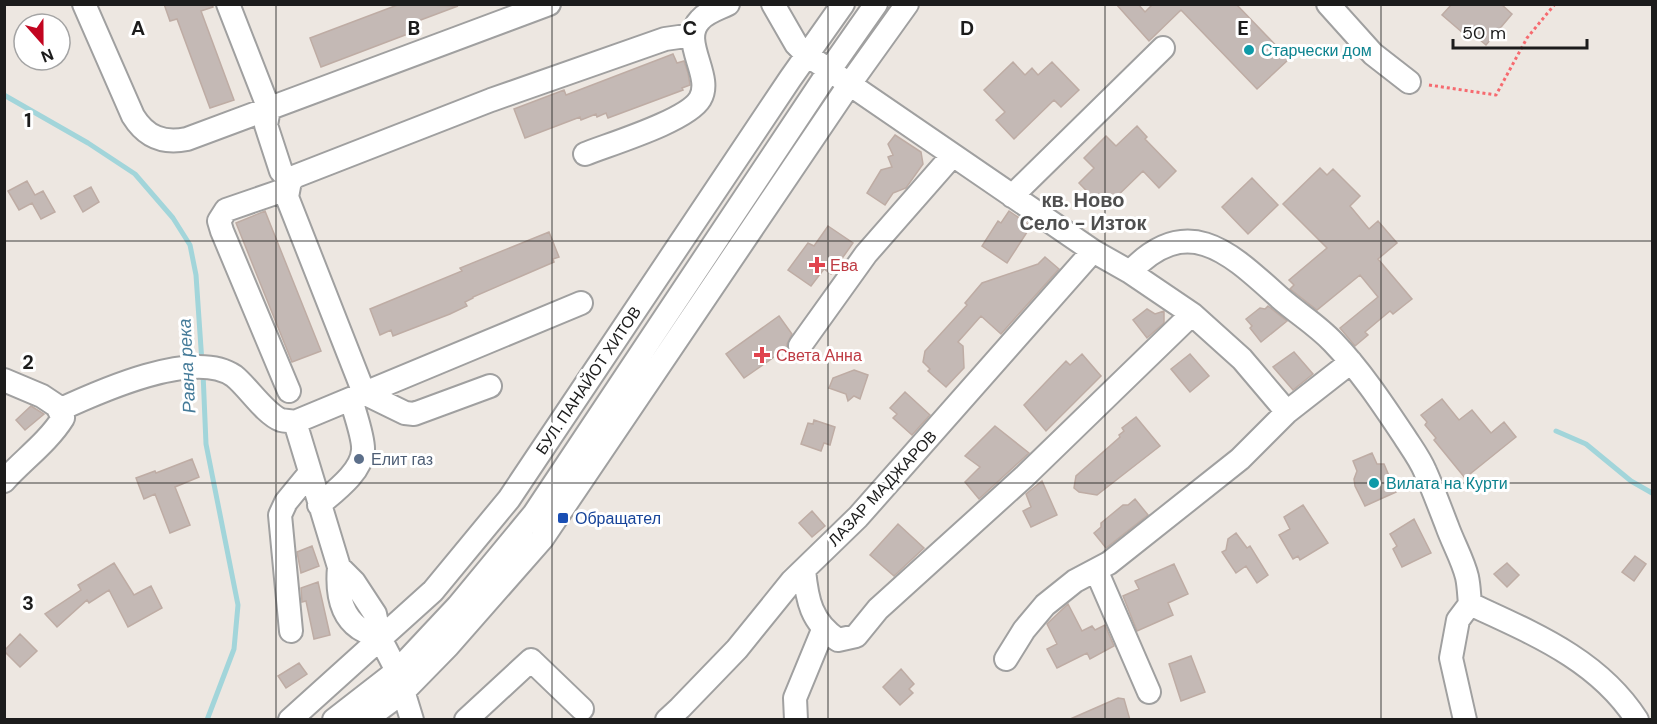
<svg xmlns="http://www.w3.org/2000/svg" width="1657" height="724" font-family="'DM Sans',sans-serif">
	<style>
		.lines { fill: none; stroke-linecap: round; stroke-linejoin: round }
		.stream { stroke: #a2d5da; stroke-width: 5 }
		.building { fill: #c4b9b5; stroke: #beaca4; stroke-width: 1.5 }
		.minor-casing { stroke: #a0a0a0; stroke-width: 26 }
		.path { stroke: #f66a6f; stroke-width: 3; stroke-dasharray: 3 3; stroke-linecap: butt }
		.minor { stroke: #fff; stroke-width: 22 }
		.grid { fill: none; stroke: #1c1c1c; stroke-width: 1.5; stroke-opacity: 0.55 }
		.culture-dot { fill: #0f9aa8; stroke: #fff; stroke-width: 2 }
		.health-dot { fill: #e0444e; stroke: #fff; stroke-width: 2 }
		.service-dot { fill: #5c6f8a; stroke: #fff; stroke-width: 2 }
		.transit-dot { fill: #1a4fb4; stroke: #fff; stroke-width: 2 }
		.labels { text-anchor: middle; stroke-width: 6; stroke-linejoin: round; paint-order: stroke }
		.culture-label { font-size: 16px; fill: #0d838f; stroke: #fff; text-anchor: start }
		.health-label { font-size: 16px; fill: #be3a42; stroke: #fff; text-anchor: start }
		.street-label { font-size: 16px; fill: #1c1c1c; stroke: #fff }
		.service-label { font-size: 16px; fill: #4e5e75; stroke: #fff; text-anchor: start }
		.transit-label { font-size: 16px; fill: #164399; stroke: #fff; text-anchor: start }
		.water-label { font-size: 18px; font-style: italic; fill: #457b99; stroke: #fff }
		.quarter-label { font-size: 20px; font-weight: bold; fill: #4f4f4f; stroke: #fff }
		.grid-label { font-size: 20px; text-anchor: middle; font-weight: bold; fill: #1c1c1c; stroke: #fff; stroke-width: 6; stroke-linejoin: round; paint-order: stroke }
	</style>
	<rect width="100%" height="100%" fill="#ede7e1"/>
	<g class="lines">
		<path class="stream" d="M4 95 88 143 135 174 173 218 190 245 196 275 202 363
			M203 373 206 444 238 605 234 649 207 720
			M1556 431 1586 444 1631 481 1652 493"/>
	</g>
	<path class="building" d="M164 4H212L213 7 201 11 234 100 210 108 177 19 170 21Z
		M400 4 458 6 410 24 413 32 321 67 310 38Z
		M1116 4H1138L1145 12 1153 4H1236L1289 59 1257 89 1181 10 1149 41Z
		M1452 4H1501L1512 14 1486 45 1474 35 1470 39 1442 15Z
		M673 54 677 63 684 61 688 73 690 85 682 88 683 90 608 118 606 113 597 117 596 114 581 120 580 117 525 138 514 109 564 90 566 95Z
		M1013 62 1025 75 1032 68 1038 75 1052 62 1079 90 1061 107 1054 100 1014 139 996 120 1005 112 984 90Z
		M1137 126 1147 137 1145 139 1176 171 1159 188 1143 171 1104 209 1079 183 1094 168 1084 158 1106 136 1116 146Z
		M895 135 921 152 923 164 906 188 893 193 885 205 867 193 881 170 892 167 888 157 893 155 888 144Z
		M1320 168 1327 175 1333 169 1360 196 1350 206 1369 229 1378 221 1397 243 1378 259 1412 299 1393 314 1390 311 1365 332 1368 335 1355 346 1340 328 1378 297 1360 275 1317 310 1290 289 1294 285 1289 280 1327 248 1283 204Z
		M1252 178 1278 205 1248 234 1222 207Z
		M27 181 35 195 43 191 55 212 41 219 32 203 19 210 8 191Z
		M91 187 99 202 83 212 74 196Z
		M265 211 321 351 292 362 236 223Z
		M1009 211 1031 226 1007 263 982 246 998 221 1001 223Z
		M828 226 853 243 831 274 824 269 811 286 788 270 808 243 814 246Z
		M549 232 559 257 553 259 554 262 473 297V298L465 302 467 306 450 314 393 336 391 330 380 335 370 309 462 271 460 268Z
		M1045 257 1059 269 1001 334 981 316 958 342 963 346 964 368 946 387 928 371 930 369 923 362 925 351 967 305 965 303 982 283 1038 264Z
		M1268 306 1287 321 1261 342 1250 328 1252 326 1246 319 1260 308 1265 309Z
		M1147 309 1155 314 1164 311V323L1147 338 1133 320Z
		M779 316 792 334 787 344V348L744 378 726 354Z
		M1294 352 1313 374 1293 390 1273 367Z
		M1082 354 1101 376 1046 431 1024 405 1066 361 1070 365Z
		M1190 354 1209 376 1190 392 1171 369Z
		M854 370 868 375 860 399 854 396 848 401 846 394 829 388 833 378Z
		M905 392 930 415 912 435 893 418 897 414 890 408Z
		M1442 399 1459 420 1472 410 1491 433 1504 422 1516 437 1465 478 1434 440 1436 438 1425 425 1427 422 1421 415Z
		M31 406 44 414 25 430 16 420Z
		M1136 417 1160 446 1097 495 1079 492 1074 488 1076 476 1120 437 1119 435 1124 431 1122 428Z
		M814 420 835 427 830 445 824 443 821 451 801 444 808 423 813 424Z
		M995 426 1029 453 979 499 965 482 980 467 965 456Z
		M1372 453 1377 464H1384L1396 492 1365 506 1355 486 1354 479 1357 471 1353 461Z
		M192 459 199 477 175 487 190 525 170 533 155 494 144 499 136 478 155 471 156 473Z
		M1042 481 1057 515 1031 527 1023 511 1031 507 1026 494Z
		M1135 499 1148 515 1106 548 1094 533 1101 527V523L1123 505H1128Z
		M1303 505 1328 543 1300 560 1298 556 1293 559 1279 535 1290 529 1284 517Z
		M812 511 825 526 812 537 799 523Z
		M1414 519 1431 553 1402 567 1393 549 1397 546 1390 534Z
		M898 524 924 548 894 576 870 555Z
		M1236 533 1247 548 1250 546 1268 575 1257 583 1246 566 1236 573 1222 552 1226 550 1228 539Z
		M312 546 319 566 301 573 297 552Z
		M1635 556 1646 564 1634 581 1622 572Z
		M114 563 134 595 151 586 162 608 128 627 109 590 89 603 87 600 57 627 45 614 81 590 78 585Z
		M1507 563 1519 575 1507 587 1494 574Z
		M1174 564 1188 594 1168 603 1173 615 1137 631 1123 596 1139 589 1135 581Z
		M318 582 330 635 314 639 306 601 302 602 301 588Z
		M1068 604 1082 631 1092 626 1095 630 1105 625 1114 646 1090 659 1087 653 1057 668 1047 649 1057 644 1047 624Z
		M20 634 37 651 20 667 4 651Z
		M1191 656 1205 692 1181 701 1169 664Z
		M299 663 307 674 286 688 278 676Z
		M901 669 914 684 909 689 913 693 900 705 883 687Z
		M1118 698 1124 699 1130 720H1068Z"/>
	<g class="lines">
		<g class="minor-casing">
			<path id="minor" d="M84 4 133 116C146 137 163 144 187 139L549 4
				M228 4 269 109 266 125 281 171 290 181
				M773 4 796 44 807 55 1093 251 1130 272C1189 210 1232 255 1280 298 1297 313 1317 325 1333 342 1360 370 1382 403 1404 436 1411 447 1420 459 1425 471 1433 489 1440 508 1447 526 1453 543 1463 560 1467 577 1469 586 1469 595 1470 604L1458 620 1451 658 1465 720
				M1328 4 1373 54 1409 82
				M585 154C610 144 687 121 700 99 714 76 679 41 700 20 707 12 718 9 728 4
				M287 189 226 210 219 221 222 231 289 391
				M1012 196 1163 48
				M1130 272 1192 314 1242 359 1287 412
				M800 346 866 254 952 156
				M4 380 42 396 57 406 63 418C48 442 23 460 4 481
				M490 386 414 414 405 413 364 393 287 197 290 181 296 176 491 100 665 39 693 35
				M59 410C98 392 194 348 234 376 248 387 265 414 281 420 285 421 291 421 295 422
				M319 505C334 492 362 472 363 450 364 438 354 411 351 399
				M339 567 354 582 375 614 380 638 397 671 412 720
				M804 570C807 600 811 622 838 640L856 636 878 609 1025 476 1192 314
				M1096 570 1149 692
				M1470 604C1532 633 1598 659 1637 720
				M291 631 280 515 286 502 309 474
				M380 638C373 635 365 632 359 628 339 614 337 589 339 567L295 422 581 303
				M1006 659 1024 630 1045 605 1075 581 1109 563 1240 459 1287 412 1351 362
				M290 720 433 591 509 499 790 79 843 4
				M334 720 397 671 458 606 534 514 829 71 876 4
				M365 720 403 692 448 646 542 539 849 85 907 4
				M466 720 531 660 582 709
				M667 720 680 708 737 649 792 581 858 517 1093 251
				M796 720 795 698 823 630"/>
		</g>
		<path class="path" d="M1429 85 1496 95 1527 38 1555 4"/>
		<use href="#minor" class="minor"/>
	</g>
	<path class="grid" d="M276 4V720M552 4V720M828 4V720M1105 4V720M1381 4V720M4 241H1652M4 483H1652"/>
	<g class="culture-dot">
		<circle cx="1249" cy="50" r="6"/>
		<circle cx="1374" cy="483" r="6"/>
	</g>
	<g class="health-dot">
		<path d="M814 256h6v6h6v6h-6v6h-6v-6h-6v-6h6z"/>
		<path d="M759 346h6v6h6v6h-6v6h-6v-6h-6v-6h6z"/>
	</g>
	<circle class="service-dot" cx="359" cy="459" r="6"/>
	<rect class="transit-dot" x="557" y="512" width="12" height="12" rx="3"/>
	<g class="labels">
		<g class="culture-label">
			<text x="1261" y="56">Старчески дом</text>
			<text x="1386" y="489">Вилата на Курти</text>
		</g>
		<g class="health-label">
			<text x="830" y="271">Ева</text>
			<text x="776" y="361">Света Анна</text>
		</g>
		<g class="street-label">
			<text transform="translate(588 380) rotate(-56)" y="6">БУЛ. ПАНАЙОТ ХИТОВ</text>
			<text transform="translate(882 488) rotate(-47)" y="6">ЛАЗАР МАДЖАРОВ</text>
		</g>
		<g class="service-label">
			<text x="371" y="465">Елит газ</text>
		</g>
		<g class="transit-label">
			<text x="575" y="524">Обращател</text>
		</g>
		<g class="water-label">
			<text transform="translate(187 366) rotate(-93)" y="6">Равна река</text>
		</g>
		<g class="quarter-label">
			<text x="1083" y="207">кв. Ново<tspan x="1083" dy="23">Село - Изток</tspan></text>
		</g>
	</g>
	<g class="grid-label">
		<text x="138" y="35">A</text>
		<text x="414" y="35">B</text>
		<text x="690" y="35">C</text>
		<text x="967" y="35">D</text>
		<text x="1243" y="35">E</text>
		<text x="28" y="127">1</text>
		<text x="28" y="369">2</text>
		<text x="28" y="610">3</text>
	</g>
	<rect width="1657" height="724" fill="none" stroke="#1c1c1c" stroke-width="12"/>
	<g transform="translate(42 42) rotate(159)"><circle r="28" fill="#ffffff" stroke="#a4a4a4" stroke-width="1.5"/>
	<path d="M0-4.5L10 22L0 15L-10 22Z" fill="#c20520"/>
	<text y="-9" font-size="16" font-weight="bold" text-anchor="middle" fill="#1c1c1c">N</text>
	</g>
	<path d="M1453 39v9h134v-9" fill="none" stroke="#1c1c1c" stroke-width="3"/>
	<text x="1462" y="39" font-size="18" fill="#1c1c1c" stroke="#ffffff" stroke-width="4.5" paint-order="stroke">50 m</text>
</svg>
